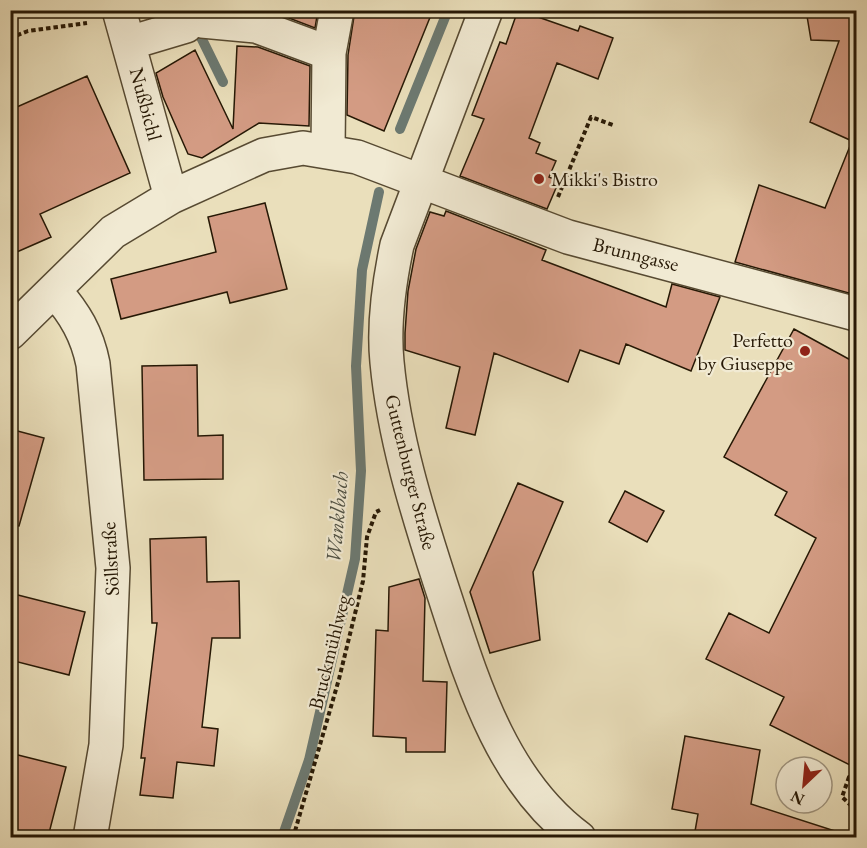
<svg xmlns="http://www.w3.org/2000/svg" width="867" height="848" font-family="'EB Garamond',serif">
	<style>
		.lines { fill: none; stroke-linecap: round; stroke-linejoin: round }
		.stream { stroke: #6c7971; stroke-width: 10 }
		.building { fill: #d39b83; stroke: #261805; stroke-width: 1.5 }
		.minor-casing { stroke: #574a32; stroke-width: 36 }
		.tertiary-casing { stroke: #574a32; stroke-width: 36 }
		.path { stroke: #261805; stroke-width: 4; stroke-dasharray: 4.5 3; stroke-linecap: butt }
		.minor { stroke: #f1ead3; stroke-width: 33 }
		.tertiary { stroke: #f1ead3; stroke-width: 33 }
		.poi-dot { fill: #8f2418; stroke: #f1ead3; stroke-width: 2 }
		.labels { text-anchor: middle; stroke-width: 4.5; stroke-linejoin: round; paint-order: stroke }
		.street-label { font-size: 20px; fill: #261805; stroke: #f1ead3 }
		.poi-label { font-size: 20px; fill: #261805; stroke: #f1ead3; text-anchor: start }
		.water-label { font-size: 21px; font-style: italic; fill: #4f5144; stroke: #f1ead3 }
	</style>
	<rect width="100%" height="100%" fill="#eadfbb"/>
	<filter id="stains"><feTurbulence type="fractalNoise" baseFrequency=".00333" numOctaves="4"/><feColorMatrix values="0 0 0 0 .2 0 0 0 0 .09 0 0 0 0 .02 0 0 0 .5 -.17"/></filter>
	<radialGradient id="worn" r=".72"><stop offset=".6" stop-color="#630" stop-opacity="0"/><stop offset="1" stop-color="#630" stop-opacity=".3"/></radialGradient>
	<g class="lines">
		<path class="stream" d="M195 25 223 82
			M400 129 448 10
			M282 838 309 760 355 559 361 471 356 366 362 270 379 192"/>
	</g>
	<path class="building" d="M268 10H318L315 28Z
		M355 10H433L384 131 347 115 348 55Z
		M518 10 578 31 580 26 613 38 598 79 557 63 529 138 540 143 536 153 556 161 549 177 559 181 547 209 460 176 484 119 472 115 500 42 506 44Z
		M806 10H856V295L735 262 759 185 825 208 852 141 810 122 839 41 811 40Z
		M237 46 258 47 310 66 309 126 259 123 202 158 188 154 163 97 156 73 195 50 233 129Z
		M87 76 130 173 40 214 51 237 10 255V110Z
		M265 203 287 289 230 303 227 292 121 319 111 279 216 252 208 217Z
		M446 211 546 250 542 260 666 307 672 284 720 297 691 371 626 344 619 364 580 350 568 382 494 353 475 435 446 428 460 367 405 350V333L408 291 416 249 430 212 444 216Z
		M794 329 856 363V768L770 725 784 697 706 659 729 613 769 633 816 538 775 515 787 492 724 457Z
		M197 365 198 436 223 435V479L144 480 142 366Z
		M10 429 44 438 19 526 10 525Z
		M518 483 563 502 533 572 540 640 490 653 470 592Z
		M625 491 664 511 647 542 609 522Z
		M206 537 207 582 239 581 240 638H212L202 727 218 729 214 766 177 762 173 798 140 795 145 758H141L157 623H152L150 539Z
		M419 579 425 598 423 681 447 682 445 752H406V738L373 736 376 630 388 631 389 587Z
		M10 593 85 612 69 675 10 660Z
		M685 736 760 750 751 804 835 831 834 837H694L698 814 672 809Z
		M10 753 66 767 48 837H10Z"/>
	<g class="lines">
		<g class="minor-casing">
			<path id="minor" d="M119 10 171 197
				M202 21 256 26 329 53
				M129 43 186 26
				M328 150 329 53 337 10
				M55 291C75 314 87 334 93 364L113 568 106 745 90 838
				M10 333 113 232 171 197 264 155 303 148 357 157 568 237 856 314"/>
		</g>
		<g class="tertiary-casing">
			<path id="tertiary" d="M486 10 397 245C389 283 383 323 387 362 394 437 417 511 440 582 470 673 498 778 579 838"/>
		</g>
		<path class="path" d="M10 38 28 31 87 23
			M558 197 591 117 613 125
			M856 780 849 777 842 797 856 810
			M293 838 339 679 363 581 367 537 376 512 380 510"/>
		<use href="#minor" class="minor"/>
		<use href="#tertiary" class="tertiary"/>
	</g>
	<g class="poi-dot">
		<circle cx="539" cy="179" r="6"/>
		<circle cx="805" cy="351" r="6"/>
	</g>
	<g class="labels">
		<g class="street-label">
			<text transform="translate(146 104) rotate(75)" y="7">Nußbichl</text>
			<text transform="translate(636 254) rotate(14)" y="7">Brunngasse</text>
			<text transform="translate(411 472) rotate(76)" y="7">Guttenburger Straße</text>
			<text transform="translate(110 559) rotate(-93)" y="7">Söllstraße</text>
			<text transform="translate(329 652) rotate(-76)" y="7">Bruckmühlweg</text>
		</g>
		<g class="poi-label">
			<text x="551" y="186">Mikki's Bistro</text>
			<text x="793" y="347" text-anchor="end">Perfetto<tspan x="793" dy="23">by Giuseppe</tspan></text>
		</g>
		<g class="water-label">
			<text transform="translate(337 517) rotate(-85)" y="7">Wanklbach</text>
		</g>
	</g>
	<rect width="867" height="848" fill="none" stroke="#eadfbb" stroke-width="36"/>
	<rect x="12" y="12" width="843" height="824" fill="none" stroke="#261805" stroke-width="3"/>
	<rect x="18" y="18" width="831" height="812" fill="none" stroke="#261805" stroke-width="1.5"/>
	<g transform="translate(804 785) rotate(206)"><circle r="28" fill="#f1ead3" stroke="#a09681" stroke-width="1.5"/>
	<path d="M0-4.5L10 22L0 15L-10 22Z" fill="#8f2418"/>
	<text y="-9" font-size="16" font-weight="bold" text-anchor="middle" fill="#261805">N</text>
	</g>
	<rect width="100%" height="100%" filter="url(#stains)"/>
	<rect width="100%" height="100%" fill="url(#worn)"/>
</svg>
